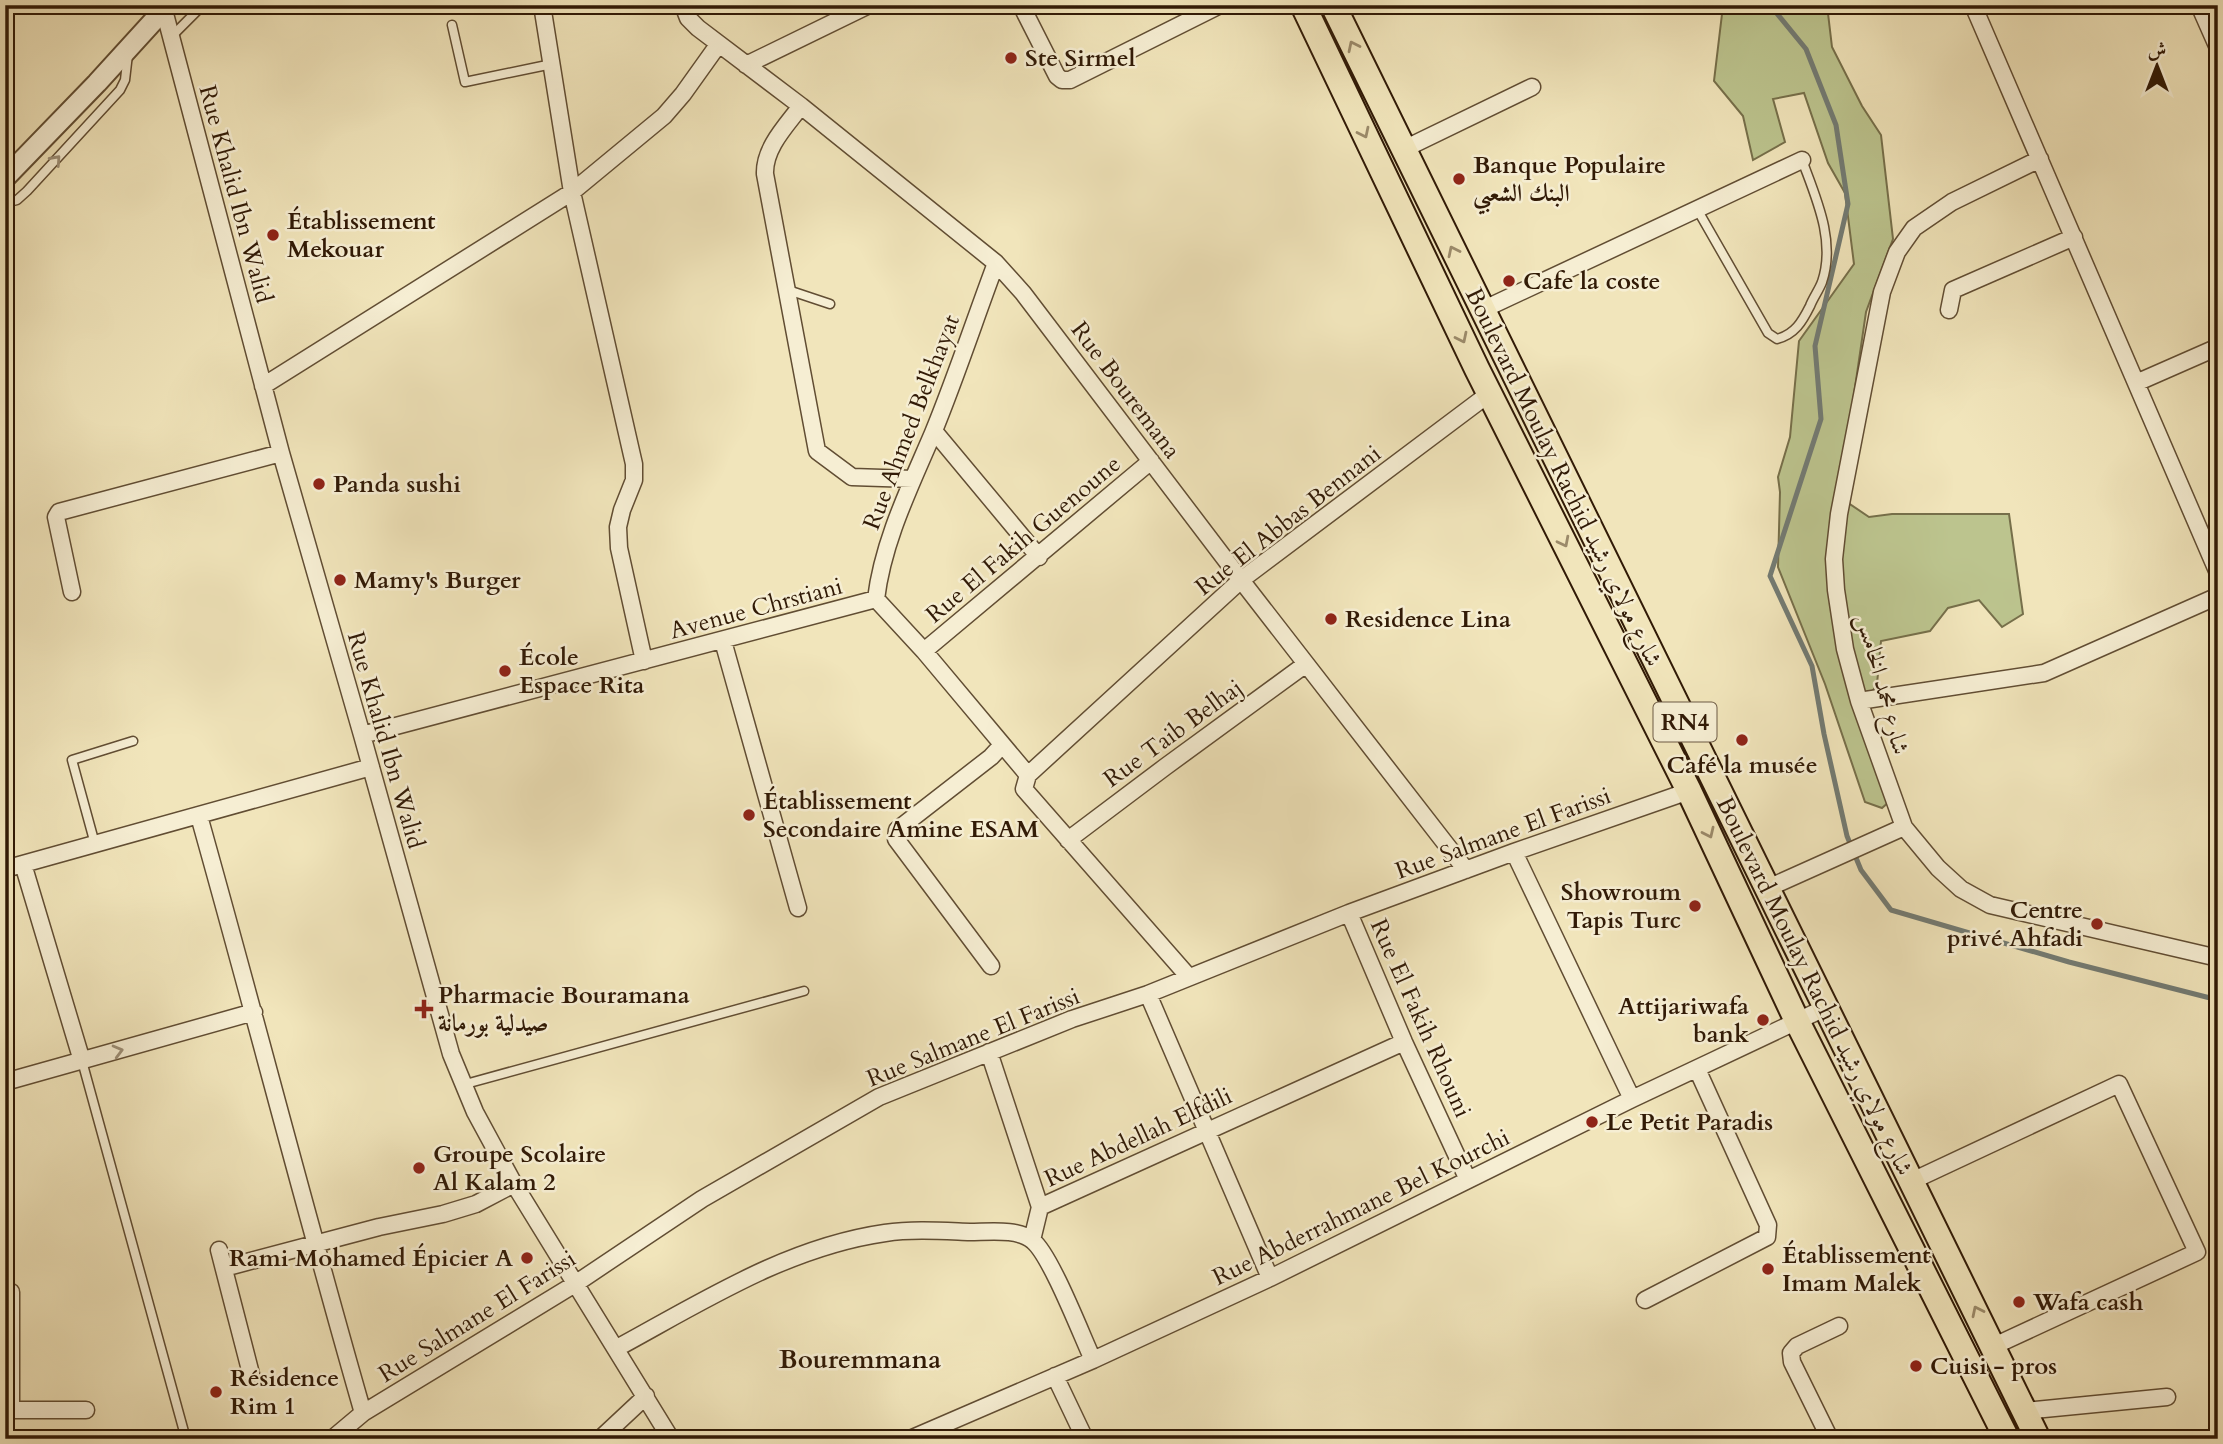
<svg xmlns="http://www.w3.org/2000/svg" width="2223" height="1444" font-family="Cardo,Amiri,serif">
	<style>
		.green { fill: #bcc48e; stroke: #766f4a; stroke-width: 2 }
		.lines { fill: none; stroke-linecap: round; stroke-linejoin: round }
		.stream { stroke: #737b73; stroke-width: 5 }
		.service-casing { stroke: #614d33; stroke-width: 11 }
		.minor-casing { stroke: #614d33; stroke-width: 19 }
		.tertiary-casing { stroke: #614d33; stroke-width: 23 }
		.primary-casing { stroke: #311a06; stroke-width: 28 }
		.service { stroke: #f6eed3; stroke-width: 8 }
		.minor { stroke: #f6eed3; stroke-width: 16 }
		.tertiary { stroke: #f6eed3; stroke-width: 19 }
		.primary { stroke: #f1e5bb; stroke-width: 24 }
		.oneway { stroke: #9b8a6a }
		.oneway2 { stroke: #9d8f77 }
		.poi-dot { fill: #8f2418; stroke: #f6eed3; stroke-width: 2.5 }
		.labels { text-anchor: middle; stroke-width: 5; stroke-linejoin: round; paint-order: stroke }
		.shield { fill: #f6eed3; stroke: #6c5a44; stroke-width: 2 }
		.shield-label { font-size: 23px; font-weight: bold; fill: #311a06 }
		.poi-label { font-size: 24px; font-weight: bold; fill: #311a06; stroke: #f6eed3; text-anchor: start }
		.street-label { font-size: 24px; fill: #311a06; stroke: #f6eed3 }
		.neighbourhood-label { font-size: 26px; font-weight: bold; fill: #311a06; stroke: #f6eed3 }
	</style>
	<rect width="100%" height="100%" fill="#f1e5bb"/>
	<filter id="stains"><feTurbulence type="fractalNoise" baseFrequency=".00286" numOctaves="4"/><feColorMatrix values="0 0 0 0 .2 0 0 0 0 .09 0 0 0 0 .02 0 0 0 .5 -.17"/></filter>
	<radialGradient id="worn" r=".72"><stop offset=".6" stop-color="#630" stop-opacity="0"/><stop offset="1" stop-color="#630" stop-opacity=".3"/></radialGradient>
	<path class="green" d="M1707 5H1827L1832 47 1862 106 1881 135 1893 239 1866 312 1852 408 1835 494 1869 517 1892 514H2009L2023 614 2002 627 1979 600 1948 608 1930 631 1881 641 1877 684 1858 714 1890 801 1882 808 1865 802 1825 684 1778 567 1780 492 1778 477 1790 437 1799 341 1854 264 1845 193 1828 163 1804 93 1773 99 1785 142 1753 160 1743 116 1714 81 1722 14Z"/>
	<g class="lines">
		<path class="stream" d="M1770 5 1806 49 1836 125 1848 204 1815 346 1821 419 1770 576 1812 666 1824 734 1847 836 1861 870 1891 910 2069 962 2218 1000"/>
		<g class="service-casing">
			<path id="service" d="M452 25 465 82 552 64
				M171 37 203 5
				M5 203 17 200 27 191 120 90 125 80 128 54
				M1697 209 1768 333 1777 339C1795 334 1802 322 1810 306 1813 298 1819 290 1822 282 1836 241 1816 198 1802 160
				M788 290 830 304
				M95 844 72 760 133 741
				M82 1061 186 1439
				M462 1085 804 991"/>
		</g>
		<g class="minor-casing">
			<path id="minor" d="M542 5 572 192 634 464V480L622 510 618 527 619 548 644 661
				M683 5 688 18 698 28 801 106 996 263 1023 293 1241 580 1466 870
				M1021 5 1057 76 1062 80H1070L1220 5
				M1973 5 2218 573
				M2199 5 2218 48
				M164 10 281 453 362 735 451 1054 475 1112 514 1184 671 1439
				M746 65 869 5
				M801 106C786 126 764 148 765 174L817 451 852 477 913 479
				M1404 149 1532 87
				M2040 159 1952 202 1914 228 1897 252 1882 292 1839 514 1834 559 1836 590 1845 649 1859 701 1904 827 1938 868 1961 889 1990 905 2218 958
				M1482 310 1802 160
				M1949 310 1953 290 2074 237
				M2136 383 2218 347
				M263 386 572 192 664 116 683 94 718 45
				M934 431 1039 557
				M72 592 56 517 59 512 281 453
				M876 599 924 651 1028 775 1024 789 1188 976
				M876 599C883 541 910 487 933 433 956 377 975 319 996 263
				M723 641 798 908
				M924 651 1151 461
				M1859 701 2044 673 2218 596
				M362 735 876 599
				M1028 775 1241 580 1490 393
				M199 816C255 1015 306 1215 363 1413
				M1068 840 1165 767 1306 664
				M1514 852 1632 1099
				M23 864 82 1061
				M5 869 371 767
				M1768 888 1904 827
				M1349 913 1404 1042 1468 1180
				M991 966 896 839 897 830 991 757 1002 745
				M1148 994 1270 1278
				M989 1052 1040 1207
				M5 1082 254 1012
				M1912 1181 2119 1084 2197 1252 1994 1346
				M1040 1207 1404 1042
				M1032 1240 1040 1207
				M219 1250 251 1374
				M224 1268 379 1227 443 1214 476 1204 514 1184
				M11 1292V1410
				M1645 1300 1767 1237 1768 1225 1697 1069
				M617 1348C702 1302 787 1247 885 1233 913 1229 942 1231 970 1232 988 1232 1019 1228 1033 1241 1051 1256 1081 1334 1093 1360
				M1055 1376 1085 1439
				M5 1410H86
				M2025 1411 2167 1397
				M332 1439 363 1413 575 1284 702 1199 879 1097 1072 1019 1148 994 1349 913 1514 852 1689 791
				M600 1439 646 1396
				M910 1439 1093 1360 1270 1278 1632 1099 1827 1007
				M1830 1439 1792 1362 1791 1353 1797 1346 1839 1326"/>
		</g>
		<g class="tertiary-casing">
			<path id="tertiary" d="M5 178 97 83 168 5"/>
		</g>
		<g class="primary-casing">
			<path id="primary" d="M1303 5 1477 369 1689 791 1797 1021 2007 1439
				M1333 5 2038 1439"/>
		</g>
		<use href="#service" class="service"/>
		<use href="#minor" class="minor"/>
		<use href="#tertiary" class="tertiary"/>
		<use href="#primary" class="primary"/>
	</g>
	<defs><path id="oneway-chevron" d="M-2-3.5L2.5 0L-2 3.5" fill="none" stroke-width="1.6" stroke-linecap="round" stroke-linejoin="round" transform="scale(1.75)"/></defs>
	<g class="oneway">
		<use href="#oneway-chevron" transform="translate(1353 46) rotate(-116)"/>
		<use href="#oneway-chevron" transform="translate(1364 133) rotate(64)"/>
		<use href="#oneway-chevron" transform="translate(1453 251) rotate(-116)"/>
		<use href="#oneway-chevron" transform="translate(1462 338) rotate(64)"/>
		<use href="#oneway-chevron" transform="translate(1564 542) rotate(63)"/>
		<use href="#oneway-chevron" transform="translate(1709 833) rotate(65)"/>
		<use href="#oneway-chevron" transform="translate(1977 1311) rotate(-116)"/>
	</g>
	<g class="oneway2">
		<use href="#oneway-chevron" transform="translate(56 160) rotate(-48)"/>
		<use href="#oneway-chevron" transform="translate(118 1051) rotate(-15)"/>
	</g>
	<g class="poi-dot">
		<circle cx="1011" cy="58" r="7"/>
		<circle cx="1459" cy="179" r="7"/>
		<circle cx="273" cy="235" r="7"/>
		<circle cx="1509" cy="281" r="7"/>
		<circle cx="319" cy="484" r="7"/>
		<circle cx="340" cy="580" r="7"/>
		<circle cx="1331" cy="619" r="7"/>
		<circle cx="505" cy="671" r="7"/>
		<circle cx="1742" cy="740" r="7"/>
		<circle cx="749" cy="815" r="7"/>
		<circle cx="1695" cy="906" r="7"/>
		<circle cx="2097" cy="924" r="7"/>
		<path d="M420.5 998.5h7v7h7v7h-7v7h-7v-7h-7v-7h7z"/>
		<circle cx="1763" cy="1020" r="7"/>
		<circle cx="1592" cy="1122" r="7"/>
		<circle cx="419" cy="1168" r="7"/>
		<circle cx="527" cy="1258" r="7"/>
		<circle cx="1768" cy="1269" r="7"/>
		<circle cx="2019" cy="1302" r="7"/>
		<circle cx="1916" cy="1366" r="7"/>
		<circle cx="216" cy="1392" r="7"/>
	</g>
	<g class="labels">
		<rect class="shield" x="1653.5" y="702.5" width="63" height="39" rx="5"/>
		<g class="shield-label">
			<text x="1685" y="730">RN4</text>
		</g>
		<g class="poi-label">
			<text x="1025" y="66">Ste Sirmel</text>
			<text x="1473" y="173">Banque Populaire<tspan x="1473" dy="28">البنك الشعبي</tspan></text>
			<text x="287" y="229">Établissement<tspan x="287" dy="28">Mekouar</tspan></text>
			<text x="1523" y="289">Cafe la coste</text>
			<text x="333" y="492">Panda sushi</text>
			<text x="354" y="588">Mamy's Burger</text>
			<text x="1345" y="627">Residence Lina</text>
			<text x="519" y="665">École<tspan x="519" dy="28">Espace Rita</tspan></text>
			<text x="1742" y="773" text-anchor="middle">Café la musée</text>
			<text x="763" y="809">Établissement<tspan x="763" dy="28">Secondaire Amine ESAM</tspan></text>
			<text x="1681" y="900" text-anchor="end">Showroum<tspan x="1681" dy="28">Tapis Turc</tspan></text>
			<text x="2083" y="918" text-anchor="end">Centre<tspan x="2083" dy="28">privé Ahfadi</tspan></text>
			<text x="438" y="1003">Pharmacie Bouramana<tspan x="438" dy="28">صيدلية بورمانة</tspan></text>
			<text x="1749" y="1014" text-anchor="end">Attijariwafa<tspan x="1749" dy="28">bank</tspan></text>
			<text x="1606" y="1130">Le Petit Paradis</text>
			<text x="433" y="1162">Groupe Scolaire<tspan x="433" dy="28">Al Kalam 2</tspan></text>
			<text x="1782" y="1263">Établissement<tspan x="1782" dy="28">Imam Malek</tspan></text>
			<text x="513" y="1266" text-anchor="end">Rami Mohamed Épicier A</text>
			<text x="2033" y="1310">Wafa cash</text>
			<text x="1930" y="1374">Cuisi - pros</text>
			<text x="230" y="1386">Résidence<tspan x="230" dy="28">Rim 1</tspan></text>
		</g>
		<g class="street-label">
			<text transform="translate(236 194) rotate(75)" y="8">Rue Khalid Ibn Walid</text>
			<text transform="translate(1126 390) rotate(53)" y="8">Rue Bouremana</text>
			<text transform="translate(911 422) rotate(-69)" y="8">Rue Ahmed Belkhayat</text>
			<text transform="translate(1564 477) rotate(64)" y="8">Boulevard Moulay Rachid شارع مولاي رشيد</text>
			<text transform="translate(1288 520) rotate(-38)" y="8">Rue El Abbas Bennani</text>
			<text transform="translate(1023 539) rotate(-40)" y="8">Rue El Fakih Guenoune</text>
			<text transform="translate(756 608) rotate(-15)" y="8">Avenue Chrstiani</text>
			<text transform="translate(1883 684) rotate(75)" y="8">شارع محمد الخامس</text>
			<text transform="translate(1173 733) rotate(-36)" y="8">Rue Taib Belhaj</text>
			<text transform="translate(386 740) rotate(74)" y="8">Rue Khalid Ibn Walid</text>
			<text transform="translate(1503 833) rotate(-20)" y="8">Rue Salmane El Farissi</text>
			<text transform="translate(1815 986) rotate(64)" y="8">Boulevard Moulay Rachid شارع مولاي رشيد</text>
			<text transform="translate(1421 1018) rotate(66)" y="8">Rue El Fakih Rhouni</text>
			<text transform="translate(973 1037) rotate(-22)" y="8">Rue Salmane El Farissi</text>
			<text transform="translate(1138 1137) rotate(-25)" y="8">Rue Abdellah Elfdili</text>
			<text transform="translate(1361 1207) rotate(-26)" y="8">Rue Abderrahmane Bel Kourchi</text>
			<text transform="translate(477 1316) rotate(-32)" y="8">Rue Salmane El Farissi</text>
		</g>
		<g class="neighbourhood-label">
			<text x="860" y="1368">Bouremmana</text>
		</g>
	</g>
	<rect width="2223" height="1444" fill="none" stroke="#f1e5bb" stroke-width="28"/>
	<rect x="7" y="7" width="2209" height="1430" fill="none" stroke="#311a06" stroke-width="3.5"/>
	<rect x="14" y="14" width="2195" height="1416" fill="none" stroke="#311a06" stroke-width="2"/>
	<g transform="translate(2157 66)" stroke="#f6eed3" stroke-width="5" paint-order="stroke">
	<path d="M0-5L12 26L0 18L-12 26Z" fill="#311a06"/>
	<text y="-10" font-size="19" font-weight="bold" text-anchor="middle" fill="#311a06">ش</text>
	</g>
	<rect width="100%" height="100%" filter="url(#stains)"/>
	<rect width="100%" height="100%" fill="url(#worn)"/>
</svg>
